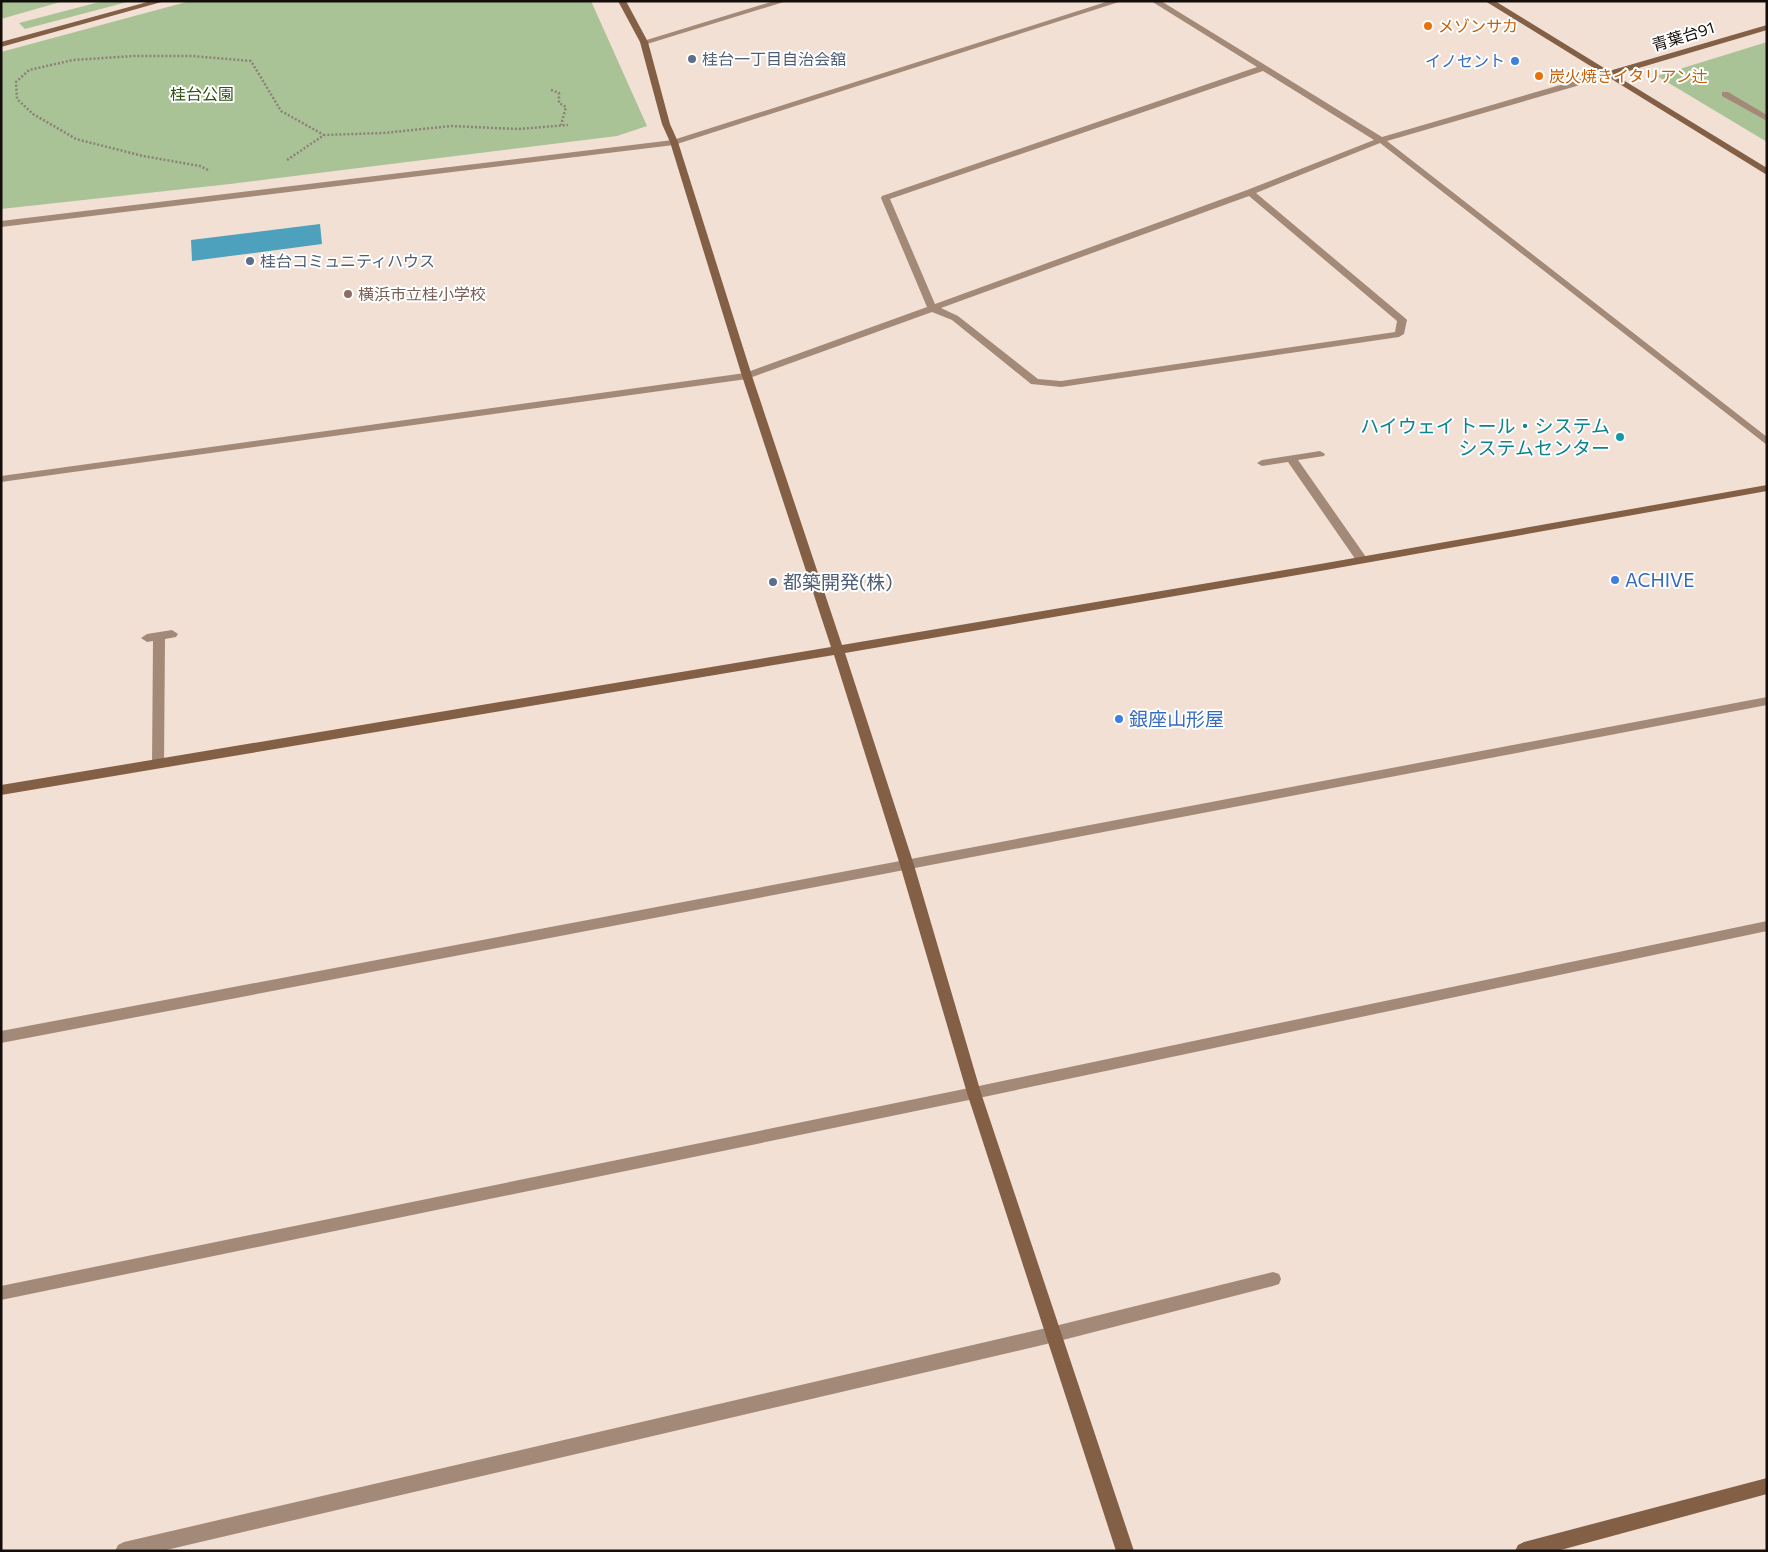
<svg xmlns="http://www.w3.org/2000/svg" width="1768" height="1552" font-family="Commissioner,'Noto Sans JP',sans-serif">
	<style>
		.green { fill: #a9c397 }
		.water { fill: #4ea1bc }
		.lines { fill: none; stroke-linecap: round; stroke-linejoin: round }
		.path { stroke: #8d8078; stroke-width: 2.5; stroke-dasharray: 2 2; stroke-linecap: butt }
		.lane { fill: #a38a78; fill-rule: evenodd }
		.street { fill: #a38a78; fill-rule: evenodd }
		.secondary { fill: #835f45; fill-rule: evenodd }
		.food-dot { fill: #e8710a; stroke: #fff; stroke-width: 2 }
		.service-dot { fill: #5c6f8a; stroke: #fff; stroke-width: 2 }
		.shop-dot { fill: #3f7fe0; stroke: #fff; stroke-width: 2 }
		.education-dot { fill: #8d6e63; stroke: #fff; stroke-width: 2 }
		.culture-dot { fill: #0f9aa8; stroke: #fff; stroke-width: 2 }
		.labels { text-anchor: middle; stroke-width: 4; stroke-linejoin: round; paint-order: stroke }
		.far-food-label { font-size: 16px; fill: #c56008; stroke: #fff; text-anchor: start }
		.far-street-label { font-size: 16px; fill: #140e0a; stroke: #fff }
		.far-service-label { font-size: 16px; fill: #4e5e75; stroke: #fff; text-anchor: start }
		.far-shop-label { font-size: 16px; fill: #366cbe; stroke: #fff; text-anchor: end }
		.far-park-label { font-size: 16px; fill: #325114; stroke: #fff }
		.far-education-label { font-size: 16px; fill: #785e54; stroke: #fff; text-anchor: start }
		.culture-label { font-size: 19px; fill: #0d838f; stroke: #fff; text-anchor: end }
		.shop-label { font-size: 19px; fill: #366cbe; stroke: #fff; text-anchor: start }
		.service-label { font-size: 19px; fill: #4e5e75; stroke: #fff; text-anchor: start }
	</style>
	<rect width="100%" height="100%" fill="#f3e0d4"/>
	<path class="green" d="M2 1H64L1 19Z
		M103 1H131L25 29 19 23Z
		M190 1H591L647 126 617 136 230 184 1 209V52Z
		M1767 42V142L1657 76Z"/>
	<path class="water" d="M320 224 322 244 192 261 191 240Z"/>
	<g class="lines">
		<path class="path" d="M551 90 559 93V103L566 107 561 125
			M287 160 324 135 384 133 451 126 518 129 568 125
			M208 170 200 166 143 156 76 139 33 114 17 99 16 82 29 70 73 60 134 56H192L251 61 281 111 324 135"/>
		<path class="lane" d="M172 630 178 634 176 637 165 639 164 764 162 767H154L152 764 153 641 147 642 141 638 147 634Z"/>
		<path class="street" d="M774 1H787L647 44 640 42Z
			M1109 1H1122L674 145 1 227V221L673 140Z
			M1151 1H1161L1382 137 1605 72H1611V76L1387 141 1767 437V445L1380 143 1256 193 1405 318 1407 320 1404 334 1399 337 1061 387 1031 384 952 320 932 312 747 379 1 482V476L745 373 927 307 881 198 882 196 1257 67ZM1263 71 1374 140 1247 190 935 304 890 199ZM1249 196 1397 321 1395 332 1061 381 1038 379 958 316 941 308Z
			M1722 92H1728L1767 115V121L1722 96Z
			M1320 451 1325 454 1324 456 1298 460 1366 557 1368 560 1366 563H1358L1288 462 1262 466 1257 463 1262 460Z
			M1767 697V705L1 1043V1031Z
			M1767 921V931L974 1099 1 1300V1286L974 1087Z
			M1273 1272 1279 1274 1281 1279 1279 1284 1273 1286 1055 1342 162 1551H115L118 1545 124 1542 1055 1326Z"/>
		<path class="secondary" d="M151 1H165L1 47V42Z
			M618 1H626L648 42 670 124 678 142 752 376 842 645 1326 563 1767 485V491L1326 570 845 653 914 865 981 1093 1134 1551H1116L967 1093 900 865 834 655 1 795V785L831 647 742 376 670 142 662 124 640 42Z
			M1485 1H1495L1609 71 1767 25V30L1615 75 1767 168V175Z
			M1767 1478V1494L1557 1551H1515L1518 1545 1524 1542Z"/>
	</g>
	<g class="food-dot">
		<circle cx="1428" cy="26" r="5"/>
		<circle cx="1539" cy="76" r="5"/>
	</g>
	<g class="service-dot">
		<circle cx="692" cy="59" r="5"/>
		<circle cx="250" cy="261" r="5"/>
		<circle cx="773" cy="582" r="5"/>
	</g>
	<g class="shop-dot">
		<circle cx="1515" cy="61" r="5"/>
		<circle cx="1615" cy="580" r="5"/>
		<circle cx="1119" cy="719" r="5"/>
	</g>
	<circle class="education-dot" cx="348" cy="294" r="5"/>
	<circle class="culture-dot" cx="1620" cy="437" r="5"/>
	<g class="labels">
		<g class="far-food-label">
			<text x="1438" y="32">メゾンサカ</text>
			<text x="1549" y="82">炭火焼きイタリアン辻</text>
		</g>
		<g class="far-street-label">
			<text transform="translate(1683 36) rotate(-17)" y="6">青葉台91</text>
		</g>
		<g class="far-service-label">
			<text x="702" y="65">桂台一丁目自治会舘</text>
			<text x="260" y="267">桂台コミュニティハウス</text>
		</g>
		<g class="far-shop-label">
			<text x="1505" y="67">イノセント</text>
		</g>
		<g class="far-park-label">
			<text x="202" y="100">桂台公園</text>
		</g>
		<g class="far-education-label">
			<text x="358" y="300">横浜市立桂小学校</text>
		</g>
		<g class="culture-label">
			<text x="1610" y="433">ハイウェイ トール・システム<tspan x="1610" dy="22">システムセンター</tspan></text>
		</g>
		<g class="shop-label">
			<text x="1625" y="587">ACHIVE</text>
			<text x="1129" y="726">銀座山形屋</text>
		</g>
		<g class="service-label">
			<text x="783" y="589">都築開発(株)</text>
		</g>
	</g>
	<rect width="1768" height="1552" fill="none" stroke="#140e0a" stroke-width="5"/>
</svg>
